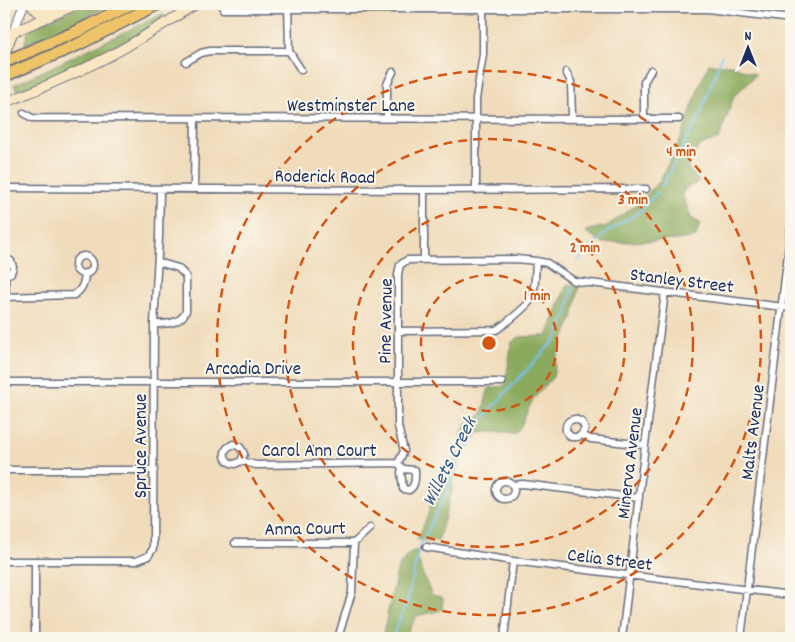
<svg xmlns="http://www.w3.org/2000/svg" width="795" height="642" font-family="Dekko,sans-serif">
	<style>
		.forest { fill: #8caa5d; stroke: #546c5e }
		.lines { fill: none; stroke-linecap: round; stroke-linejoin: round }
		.stream { stroke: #73c0ed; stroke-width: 2 }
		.minor-casing { stroke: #666b7e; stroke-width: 9 }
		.tertiary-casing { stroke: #666b7e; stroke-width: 10 }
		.secondary-casing { stroke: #666b7e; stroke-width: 11 }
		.motorway-casing { stroke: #666b7e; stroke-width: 14 }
		.minor { stroke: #fff; stroke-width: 6 }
		.tertiary { stroke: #fff; stroke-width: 8 }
		.secondary { stroke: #f9e7c3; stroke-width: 9 }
		.motorway { stroke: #efc469; stroke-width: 11 }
		.ring { fill: none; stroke: #d45514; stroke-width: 2.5; stroke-dasharray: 9 6 }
		.labels { text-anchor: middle; stroke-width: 4; stroke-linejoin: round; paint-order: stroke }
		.street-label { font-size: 19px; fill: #1b2f5e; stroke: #fbf7ec }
		.water-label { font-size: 20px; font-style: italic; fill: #355a89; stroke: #fbf7ec }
		.centre { fill: #d45514; stroke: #fbf7ec; stroke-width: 2.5 }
		.ring-label { font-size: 15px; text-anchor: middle; font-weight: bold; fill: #d45514; stroke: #fbf7ec; stroke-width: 4; stroke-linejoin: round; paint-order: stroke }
	</style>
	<rect width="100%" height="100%" fill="#fbf7ec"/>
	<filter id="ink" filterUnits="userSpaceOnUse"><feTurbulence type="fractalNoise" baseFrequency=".02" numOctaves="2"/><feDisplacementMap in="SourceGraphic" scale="10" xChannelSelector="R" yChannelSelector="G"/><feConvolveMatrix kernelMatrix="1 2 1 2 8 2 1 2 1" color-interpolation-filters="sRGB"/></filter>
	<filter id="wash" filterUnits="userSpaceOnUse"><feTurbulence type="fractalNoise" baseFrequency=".0096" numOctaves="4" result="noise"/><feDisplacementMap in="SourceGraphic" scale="20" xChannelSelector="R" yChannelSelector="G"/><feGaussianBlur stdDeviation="1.12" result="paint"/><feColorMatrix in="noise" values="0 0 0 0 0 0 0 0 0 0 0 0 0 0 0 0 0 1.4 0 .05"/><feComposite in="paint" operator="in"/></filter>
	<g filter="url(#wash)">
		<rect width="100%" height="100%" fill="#f0dbba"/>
		<path class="forest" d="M84 4H112L56 32 24 45 29 29Z
			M162 14 166 16 106 55 32 87 17 90 14 85Z
			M709 64 731 65 756 75 734 96 719 139 699 146 687 167 699 182 686 188 682 194 691 218 700 223 696 237 675 240 602 243 585 231 607 226 640 202 660 180 682 136 700 84Z
			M567 284 579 287 573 317 557 355 553 377 533 399 520 428 514 434 494 432 478 433 454 472 452 491 438 541 417 540 428 515 435 484 445 479 456 455 463 430 467 424 482 414 488 391 490 388 505 386 512 342 519 337 547 336Z
			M416 550 422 573 432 595 443 598 442 610 417 616 404 638H382L398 567 409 553Z"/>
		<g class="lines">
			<path class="stream" d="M662 186 701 113 722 55
				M576 262 607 232 638 213 658 192
				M392 638 407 602 419 549 480 422 505 393 556 339 566 316 573 288"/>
		</g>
	</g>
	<g filter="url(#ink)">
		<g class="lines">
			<g class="minor-casing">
				<path id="minor" d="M288 4 289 51
					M223 9H707L791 19
					M289 51 301 70
					M186 62 201 53 210 51H289
					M566 72 571 82 572 118
					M24 113 32 118 679 119
					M644 118V82L651 70
					M387 119V84L393 72
					M4 188 422 190 646 189
					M194 188 195 119
					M424 190V260
					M476 190V99L483 54V4
					M75 265a9 9 0 1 1 18 0a9 9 0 1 1-18 0Z
					M4 259 11 261 13 267 11 273 4 275
					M5 275 6 297
					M4 297 74 295C82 290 85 283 85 273
					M154 324C167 324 181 324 186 311V276L178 268 158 262
					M398 331 496 330C503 326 525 308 530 301 536 290 535 273 536 261
					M4 382H502
					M581 435 585 429 582 422 575 419C568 420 565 424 566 431L571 437H578L581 435 591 439 645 445
					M241 461 244 454 240 447 233 444 227 448C222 455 226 463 235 464L241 461 256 465 398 463
					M403 469 415 470C415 478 416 486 409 490L403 489 401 472 403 469 398 463 404 451 398 426V274L400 265 407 260 517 259 536 261 547 263 574 281 791 308
					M4 470H154
					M496 490a9 9 0 1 1 18 0a9 9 0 1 1-18 0Z
					M513 485 523 484 639 498
					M235 543H354L370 528
					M426 547 513 561 791 595
					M4 561H136L148 556 153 549 154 324 159 237 160 189
					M35 638V561
					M338 638 352 592 354 543
					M504 638 513 561
					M622 638 645 445 665 292
					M741 638 791 229"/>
			</g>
			<g class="tertiary-casing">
				<path id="tertiary" d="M13 32 24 4"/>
			</g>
			<g class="secondary-casing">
				<path id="secondary" d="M31 4 38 12 53 13
					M4 36 78 4
					M4 56 13 32
					M4 103C42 88 80 72 117 52 144 37 170 20 196 4"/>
			</g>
			<g class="motorway-casing">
				<path id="motorway" d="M4 62 78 31 131 4
					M4 76 77 45 158 4"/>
			</g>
			<use href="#minor" class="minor"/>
			<use href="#tertiary" class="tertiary"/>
			<use href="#secondary" class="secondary"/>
			<use href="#motorway" class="motorway"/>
		</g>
	</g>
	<g class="ring">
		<circle cx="489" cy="343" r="68"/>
		<circle cx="489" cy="343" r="136"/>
		<circle cx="489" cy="343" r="204"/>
		<circle cx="489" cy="343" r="272"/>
	</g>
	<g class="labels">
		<g class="street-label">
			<text x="351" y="111">Westminster Lane</text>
			<text transform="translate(325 175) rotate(1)" y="7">Roderick Road</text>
			<text transform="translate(682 279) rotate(7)" y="7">Stanley Street</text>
			<text transform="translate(384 321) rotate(-89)" y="7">Pine Avenue</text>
			<text x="253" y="374">Arcadia Drive</text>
			<text transform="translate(751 432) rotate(-83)" y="7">Malts Avenue</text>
			<text transform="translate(139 446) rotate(-90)" y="7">Spruce Avenue</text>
			<text x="319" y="456">Carol Ann Court</text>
			<text transform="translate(628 463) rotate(-83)" y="7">Minerva Avenue</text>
			<text transform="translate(305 527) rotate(-1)" y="7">Anna Court</text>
			<text transform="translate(610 558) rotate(7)" y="7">Celia Street</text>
		</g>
		<g class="water-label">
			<text transform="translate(448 461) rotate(-63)" y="7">Willets Creek</text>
		</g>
	</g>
	<circle cx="489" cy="343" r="8" class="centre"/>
	<g class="ring-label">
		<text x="681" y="156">4 min</text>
		<text x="633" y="204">3 min</text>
		<text x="585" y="252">2 min</text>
		<text x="537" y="300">1 min</text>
	</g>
	<rect width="795" height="642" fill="none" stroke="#fbf7ec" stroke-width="20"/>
	<g transform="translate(748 48)" stroke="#fbf7ec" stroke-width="4" paint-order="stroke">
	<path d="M0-4L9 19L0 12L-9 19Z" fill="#1b2f5e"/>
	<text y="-8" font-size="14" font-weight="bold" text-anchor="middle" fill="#1b2f5e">N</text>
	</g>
</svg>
